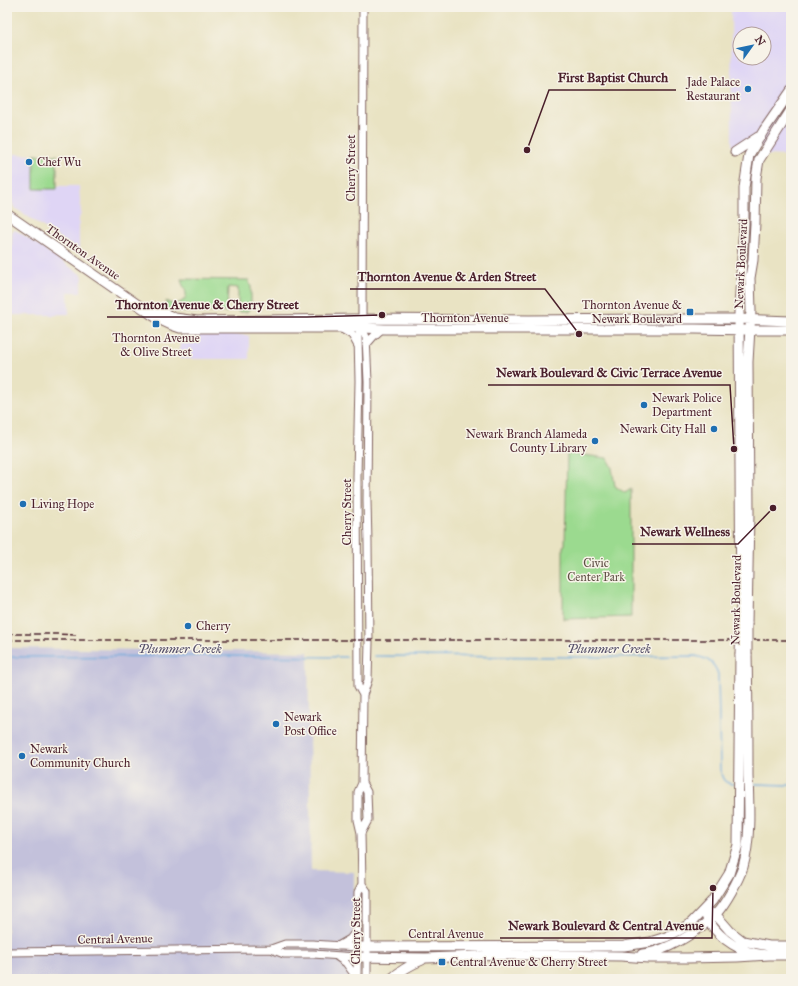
<svg xmlns="http://www.w3.org/2000/svg" width="798" height="986" font-family="'IM FELL Great Primer',serif">
	<style>
		.built { fill: #dfd5f5; fill-rule: evenodd }
		.industrial { fill: #c3c1db }
		.green { fill: #9bda8f; stroke: #727c5d }
		.lines { fill: none; stroke-linecap: round; stroke-linejoin: round }
		.stream { stroke: #6aa8dc; stroke-width: 1.5 }
		.minor-casing { stroke: #826460; stroke-width: 9 }
		.major-casing { stroke: #826460; stroke-width: 11 }
		.minor { stroke: #fff; stroke-width: 7 }
		.major { stroke: #fff; stroke-width: 9 }
		.rail { stroke: #4a1f2b; stroke-width: 1.5; stroke-dasharray: 6 3; stroke-linecap: butt }
		.major-bridge-casing { stroke: #826460; stroke-width: 11; stroke-linecap: butt }
		.major-bridge { stroke: #fff; stroke-width: 9 }
		.poi-dot { fill: #1f6fb2; stroke: #f7f3e8; stroke-width: 1.5 }
		.labels { text-anchor: middle; stroke-width: 3; stroke-linejoin: round; paint-order: stroke }
		.poi-label { font-size: 12px; fill: #4a1f2b; stroke: #f7f3e8; text-anchor: start }
		.street-label { font-size: 12px; fill: #4a1f2b; stroke: #f7f3e8 }
		.park-label { font-size: 12px; fill: #5e4e44; stroke: #f7f3e8 }
		.water-label { font-size: 13px; font-style: italic; fill: #554f69; stroke: #f7f3e8 }
		.leader { fill: none; stroke: #4a1f2b; stroke-width: 1.5 }
		.callout-dot { fill: #4a1f2b; stroke: #f7f3e8; stroke-width: 1.5 }
		.callout-label { font-size: 13px; text-anchor: middle; font-weight: bold; fill: #4a1f2b; stroke: #f7f3e8; stroke-width: 3; stroke-linejoin: round; paint-order: stroke }
	</style>
	<rect width="100%" height="100%" fill="#f7f3e8"/>
	<filter id="ink" filterUnits="userSpaceOnUse"><feTurbulence type="fractalNoise" baseFrequency=".025" numOctaves="2"/><feDisplacementMap in="SourceGraphic" scale="8" xChannelSelector="R" yChannelSelector="G"/><feConvolveMatrix kernelMatrix="1 2 1 2 8 2 1 2 1" color-interpolation-filters="sRGB"/></filter>
	<filter id="wash" filterUnits="userSpaceOnUse"><feTurbulence type="fractalNoise" baseFrequency=".012" numOctaves="4" result="noise"/><feDisplacementMap in="SourceGraphic" scale="16" xChannelSelector="R" yChannelSelector="G"/><feGaussianBlur stdDeviation="0.9" result="paint"/><feColorMatrix in="noise" values="0 0 0 0 0 0 0 0 0 0 0 0 0 0 0 0 0 1.4 0 .05"/><feComposite in="paint" operator="in"/></filter>
	<g filter="url(#wash)">
		<rect width="100%" height="100%" fill="#e9e3c3"/>
		<path class="built" d="M731 7H791V156L768 155 753 139 732 146ZM740 34H764V58H740Z
			M14 154 34 155V189L57 188V186H79L81 213 79 219V251L15 208 13 205 12 202V157Z
			M15 230 19 232 82 275 83 278 81 286V292H68L69 314H58L57 315H13L11 313 12 234V232Z
			M216 334 247 335 249 336V359H180V338L182 336Z"/>
		<path class="industrial" d="M7 648 308 652 311 871 354 872 353 979H7Z"/>
		<path class="green" d="M34 155H57V189H34Z
			M181 279 249 280V284L251 286V307L247 312H238V288L228 287 227 312H185L166 310V301C171 304 175 305 179 303 193 296 182 288 181 279Z
			M567 453 607 458 612 468 615 486 625 493 631 489V617L563 619V546L565 545Z"/>
		<g class="lines">
			<path class="stream" d="M374 656 591 657 696 656C708 659 714 662 718 674L720 769C722 778 723 783 733 784
				M12 657 225 656 347 657
				M755 784 791 785"/>
		</g>
	</g>
	<g filter="url(#ink)">
		<g class="lines">
			<g class="minor-casing">
				<path id="minor" d="M363 7 362 319V328L358 336 359 381 357 477 358 677V686L363 695
					M340 328 352 335 358 346
					M366 345 373 337 382 329
					M361 833 368 820 367 792 362 783
					M362 884 367 891V979
					M338 946 350 939 357 930
					M271 949 284 954H313L356 957
					M7 952 271 949 285 944H312L357 947
					M336 956 346 963 356 977
					M357 979 358 892 362 884 361 833 358 820V792L362 783 363 695 368 680 369 643 368 543 367 501 368 382 366 337 362 328"/>
			</g>
			<g class="major-casing">
				<path id="major" d="M735 152 758 137
					M7 214 144 309C155 318 167 324 180 328H362L385 329H695L750 330H791
					M144 309H154L175 318 197 321 362 319 529 320 648 319H739L791 321
					M741 624 739 311 744 223V188L749 155 764 130 791 91
					M747 624 749 513 748 362 751 311 750 278 753 260 755 223 756 178 759 160 791 110
					M711 913 716 915 730 931 743 941 769 946H791
					M706 916C715 934 734 949 754 953 765 956 779 955 791 955
					M357 947 624 946 650 942 666 937 680 930 691 923 712 901 729 874 738 845 740 655
					M642 954C658 953 682 941 695 931 702 926 710 921 716 914 726 903 738 881 743 867 751 838 749 806 748 776 748 735 748 695 747 654
					M356 957 426 958 505 955H541L621 956 648 958H687L737 957 769 955
					M391 979C400 971 410 965 422 960"/>
			</g>
			<use href="#minor" class="minor"/>
			<use href="#major" class="major"/>
			<path class="rail" d="M7 634H57L76 635
				M7 640H791"/>
			<g class="major-bridge-casing">
				<path id="major-bridge" d="M747 624V654
					M740 655 741 624"/>
			</g>
			<use href="#major-bridge" class="major-bridge"/>
		</g>
	</g>
	<g class="poi-dot">
		<circle cx="748" cy="89" r="4"/>
		<circle cx="29" cy="162" r="4"/>
		<rect x="686" y="308" width="8" height="8" rx="2"/>
		<rect x="152" y="320" width="8" height="8" rx="2"/>
		<circle cx="644" cy="405" r="4"/>
		<circle cx="714" cy="429" r="4"/>
		<circle cx="595" cy="441" r="4"/>
		<circle cx="23" cy="504" r="4"/>
		<circle cx="188" cy="626" r="4"/>
		<circle cx="276" cy="724" r="4"/>
		<circle cx="22" cy="756" r="4"/>
		<rect x="438" y="958" width="8" height="8" rx="2"/>
	</g>
	<g class="labels">
		<g class="poi-label">
			<text x="740" y="86" text-anchor="end">Jade Palace<tspan x="740" dy="14">Restaurant</tspan></text>
			<text x="37" y="166">Chef Wu</text>
			<text x="682" y="309" text-anchor="end">Thornton Avenue &amp;<tspan x="682" dy="14">Newark Boulevard</tspan></text>
			<text x="156" y="342" text-anchor="middle">Thornton Avenue<tspan x="156" dy="14">&amp; Olive Street</tspan></text>
			<text x="652" y="402">Newark Police<tspan x="652" dy="14">Department</tspan></text>
			<text x="706" y="433" text-anchor="end">Newark City Hall</text>
			<text x="587" y="438" text-anchor="end">Newark Branch Alameda<tspan x="587" dy="14">County Library</tspan></text>
			<text x="31" y="508">Living Hope</text>
			<text x="196" y="630">Cherry</text>
			<text x="284" y="721">Newark<tspan x="284" dy="14">Post Office</tspan></text>
			<text x="30" y="753">Newark<tspan x="30" dy="14">Community Church</tspan></text>
			<text x="450" y="966">Central Avenue &amp; Cherry Street</text>
		</g>
		<g class="street-label">
			<text transform="translate(351 168) rotate(-90)" y="4">Cherry Street</text>
			<text transform="translate(83 252) rotate(35)" y="4">Thornton Avenue</text>
			<text transform="translate(741 264) rotate(-87)" y="4">Newark Boulevard</text>
			<text x="465" y="322">Thornton Avenue</text>
			<text transform="translate(347 512) rotate(-90)" y="4">Cherry Street</text>
			<text transform="translate(736 600) rotate(-89)" y="4">Newark Boulevard</text>
			<text transform="translate(356 931) rotate(-90)" y="4">Cherry Street</text>
			<text x="446" y="938">Central Avenue</text>
			<text transform="translate(115 939) rotate(-1)" y="4">Central Avenue</text>
		</g>
		<g class="park-label">
			<text x="596" y="567">Civic<tspan x="596" dy="14">Center Park</tspan></text>
		</g>
		<g class="water-label">
			<text x="180" y="653">Plummer Creek</text>
			<text x="609" y="653">Plummer Creek</text>
		</g>
	</g>
	<path class="leader" d="M527 150L549 90H676M579 334L545 289H350M382 315L307 317H107M734 449L730 385H488M773 508L738 544H632M713 888L712 938H500"/>
	<g class="callout-dot">
		<circle cx="527" cy="150" r="4"/>
		<circle cx="579" cy="334" r="4"/>
		<circle cx="382" cy="315" r="4"/>
		<circle cx="734" cy="449" r="4"/>
		<circle cx="773" cy="508" r="4"/>
		<circle cx="713" cy="888" r="4"/>
	</g>
	<g class="callout-label">
		<text x="613" y="82">First Baptist Church</text>
		<text x="447" y="281">Thornton Avenue &amp; Arden Street</text>
		<text x="207" y="309">Thornton Avenue &amp; Cherry Street</text>
		<text x="609" y="377">Newark Boulevard &amp; Civic Terrace Avenue</text>
		<text x="685" y="536">Newark Wellness</text>
		<text x="606" y="930">Newark Boulevard &amp; Central Avenue</text>
	</g>
	<rect width="798" height="986" fill="none" stroke="#f7f3e8" stroke-width="24"/>
	<g transform="translate(752 46) rotate(57)"><circle r="19" fill="#f7f3e8" stroke="#b29e9c"/>
	<path d="M0-3L7 15L0 10L-7 15Z" fill="#1f6fb2"/>
	<text y="-6" font-size="11" font-weight="bold" text-anchor="middle" fill="#4a1f2b">N</text>
	</g>
</svg>
